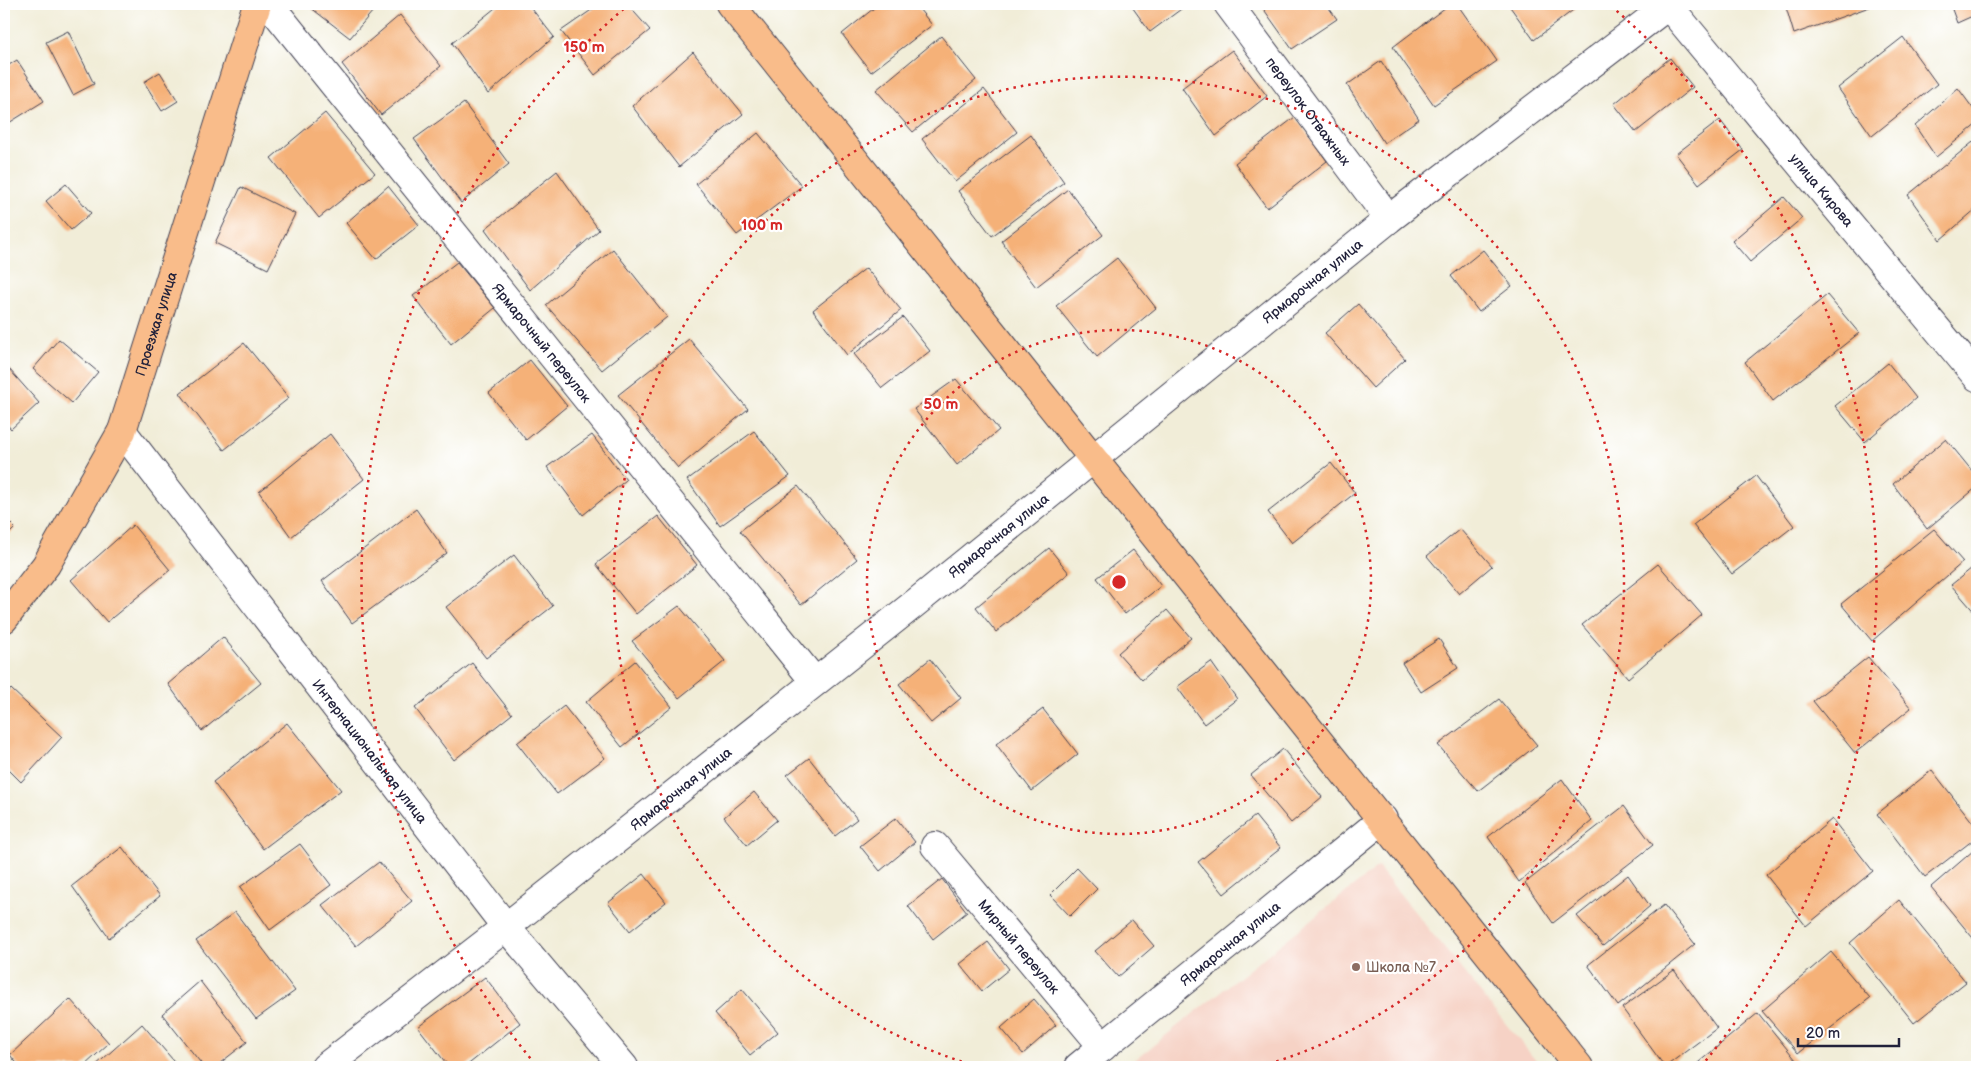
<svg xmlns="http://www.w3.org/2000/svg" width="1981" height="1071" font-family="'Balsamiq Sans',sans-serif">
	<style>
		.built { fill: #f6d2c5 }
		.building { fill: #f5b178 }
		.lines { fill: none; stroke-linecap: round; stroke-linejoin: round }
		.minor-casing { stroke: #414053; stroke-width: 30 }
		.major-casing { stroke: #414053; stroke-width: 30 }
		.minor { stroke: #fff; stroke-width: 28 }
		.major { stroke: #f9bc8a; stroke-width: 28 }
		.ring { fill: none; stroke: #d62828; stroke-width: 2.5; stroke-dasharray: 2.5 5 }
		.education-dot { fill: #8d6e63; stroke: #fff; stroke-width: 2 }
		.labels { text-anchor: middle; stroke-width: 4.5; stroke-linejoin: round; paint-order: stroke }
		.street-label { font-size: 14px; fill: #22223b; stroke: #fff }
		.education-label { font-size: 14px; fill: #785e54; stroke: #fff; text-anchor: start }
		.centre { fill: #d62828; stroke: #fff; stroke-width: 2.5 }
		.ring-label { font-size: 15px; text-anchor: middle; font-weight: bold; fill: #d62828; stroke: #fff; stroke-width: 4.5; stroke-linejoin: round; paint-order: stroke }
	</style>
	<rect width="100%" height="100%" fill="#fff"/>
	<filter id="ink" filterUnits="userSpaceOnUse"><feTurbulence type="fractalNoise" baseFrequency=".02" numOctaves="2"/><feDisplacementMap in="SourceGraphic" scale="10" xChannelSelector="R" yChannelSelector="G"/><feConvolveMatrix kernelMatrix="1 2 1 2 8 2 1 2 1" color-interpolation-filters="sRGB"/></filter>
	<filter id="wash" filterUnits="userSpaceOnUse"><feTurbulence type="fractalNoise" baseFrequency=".0096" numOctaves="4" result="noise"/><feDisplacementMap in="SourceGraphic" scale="20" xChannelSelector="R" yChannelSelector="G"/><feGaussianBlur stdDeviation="1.12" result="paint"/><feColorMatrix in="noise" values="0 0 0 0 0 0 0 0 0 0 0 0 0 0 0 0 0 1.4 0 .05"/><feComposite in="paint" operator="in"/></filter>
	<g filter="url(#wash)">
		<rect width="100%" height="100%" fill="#f1edd8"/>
		<path class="built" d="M1378 867 1541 1067H1126Z"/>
		<g id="blocks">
			<path class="building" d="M306 4H379L350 38Z
				M500 4H528L554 37 488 94 452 43Z
				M600 4H627L650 30 595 75 561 31Z
				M879 4H915L932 25 871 72 842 34Z
				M1130 4H1188L1150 32Z
				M1260 4H1326L1337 19 1292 49Z
				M1450 4H1457L1497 61 1434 105 1393 47Z
				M1508 4H1581L1534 40Z
				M1785 4H1871L1872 6 1794 34Z
				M1950 4H1977V14L1957 23Z
				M400 15 441 66 381 115 342 64Z
				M68 31 94 84 73 95 46 42Z
				M941 36 976 80 913 132 876 90Z
				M1903 37 1937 84 1872 136 1838 88Z
				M1232 50 1267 96 1216 136 1182 88Z
				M693 52 743 114 679 167 632 106Z
				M1670 58 1693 87 1636 132 1614 104Z
				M17 60 44 101 4 126V68Z
				M1381 61 1419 119 1384 143 1347 85Z
				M160 72 178 101 162 111 144 82Z
				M1958 88 1977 114V124L1936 157 1915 126Z
				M984 89 1017 132 955 182 922 139Z
				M464 103 509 164 461 203 414 139Z
				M325 113 375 173 319 218 271 158Z
				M1295 117 1327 161 1267 208 1235 163Z
				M1720 120 1743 150 1699 184 1676 154Z
				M758 133 802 186 737 235 696 184Z
				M1031 135 1064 182 992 236 958 191Z
				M1973 142 1977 147V208L1940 240 1908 195Z
				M557 171 599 230 530 290 485 229Z
				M66 184 91 213 71 230 46 201Z
				M388 186 419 225 376 259 346 223Z
				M241 187 295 214 268 269 215 243Z
				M1068 189 1103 235 1036 287 1001 241Z
				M1784 197 1802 218 1750 262 1732 241Z
				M613 249 667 317 602 370 546 305Z
				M1483 250 1512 286 1479 312 1451 276Z
				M1117 258 1156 308 1097 357 1056 306Z
				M457 262 495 308 451 344 413 296Z
				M866 268 901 310 847 355 813 310Z
				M1827 295 1859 333 1773 401 1745 362Z
				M1358 304 1405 359 1373 388 1325 333Z
				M903 317 930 351 882 388 854 354Z
				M59 339 98 372 72 403 33 369Z
				M689 339 748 409 678 468 618 395Z
				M244 343 289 398 224 450 180 393Z
				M530 360 567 406 526 440 489 393Z
				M1888 363 1916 398 1865 442 1835 406Z
				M9 369 39 403 11 429 4 421V374Z
				M956 379 999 430 957 465 914 409Z
				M754 431 790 476 720 526 687 480Z
				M330 434 364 479 291 537 259 492Z
				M592 435 626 480 583 515 547 467Z
				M1946 439 1977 477V487L1927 529 1893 484Z
				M1331 463 1355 493 1292 543 1268 512Z
				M1756 476 1794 526 1732 574 1693 525Z
				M798 486 857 559 801 605 740 531Z
				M416 509 447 553 352 623 322 581Z
				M658 516 697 565 636 614 596 564Z
				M4 517 15 528 4 539Z
				M133 525 170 570 107 622 71 580Z
				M1460 529 1492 566 1459 594 1427 556Z
				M1934 529 1963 562 1872 641 1841 604Z
				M1049 548 1069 573 996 632 976 607Z
				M1133 550 1161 586 1125 614 1097 578Z
				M514 555 553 606 486 658 446 607Z
				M1658 564 1702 615 1628 678 1582 625Z
				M1977 564V615L1951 585Z
				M679 606 725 661 679 698 632 641Z
				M1167 610 1191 638 1142 680 1118 653Z
				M223 637 261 683 202 731 168 684Z
				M1439 639 1458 668 1421 692 1402 663Z
				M1868 657 1911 708 1855 753 1813 701Z
				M930 659 961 698 931 723 899 684Z
				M635 661 672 707 622 747 586 702Z
				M1211 662 1237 699 1204 724 1177 687Z
				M472 663 512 714 454 760 415 708Z
				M11 689 62 737 21 782 4 765V696Z
				M1499 699 1537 745 1478 791 1438 745Z
				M564 706 605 758 557 794 517 743Z
				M1043 709 1078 754 1032 791 996 744Z
				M287 723 341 790 263 849 213 782Z
				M1283 749 1322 797 1291 823 1251 775Z
				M809 758 857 819 835 836 787 775Z
				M1932 770 1977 828V837L1925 877 1877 814Z
				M1562 779 1592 821 1519 882 1488 837Z
				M754 792 777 820 747 845 724 817Z
				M1624 806 1653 845 1553 923 1525 883Z
				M1255 816 1281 848 1224 894 1198 862Z
				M896 818 915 842 880 871 860 846Z
				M1832 819 1873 871 1806 926 1766 875Z
				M300 844 331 885 270 930 240 887Z
				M122 847 160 896 109 938 72 886Z
				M1974 850 1977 855V943L1931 887Z
				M379 862 412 901 356 946 322 905Z
				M1077 868 1097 889 1070 916 1050 895Z
				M644 874 666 902 630 931 608 903Z
				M1628 875 1650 906 1603 946 1577 916Z
				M942 879 967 912 933 939 908 906Z
				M1899 900 1966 982 1914 1023 1850 943Z
				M1664 905 1695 944 1618 1006 1588 965Z
				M235 912 295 991 256 1019 196 941Z
				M1132 920 1154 946 1118 977 1095 951Z
				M988 942 1009 969 982 991 960 964Z
				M1831 952 1870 998 1798 1053 1762 1011Z
				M1674 970 1717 1028 1665 1067 1622 1008Z
				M485 977 520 1023 465 1067H449L418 1027Z
				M200 981 247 1042 215 1067H204L162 1014Z
				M742 989 778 1032 750 1055 715 1013Z
				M70 999 109 1043 83 1067H20L10 1055Z
				M1034 999 1056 1025 1023 1054 1001 1028Z
				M1758 1013 1796 1060 1788 1067H1693Z
				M142 1024 179 1067H94Z"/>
		</g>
	</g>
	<g filter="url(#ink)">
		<use href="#blocks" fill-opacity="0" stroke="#414053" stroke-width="1"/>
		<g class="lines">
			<g class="minor-casing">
				<g id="minor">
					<path id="s1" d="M269 4 815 682"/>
					<path id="s2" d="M1228 4 1389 219"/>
					<path id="s3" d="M1667 4 1977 377"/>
					<path id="s4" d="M122 431 506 927 624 1067"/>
					<path id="s5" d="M935 846 1103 1047"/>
					<path id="s6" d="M325 1067 506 927 914 604 1389 219 1670 4"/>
					<path id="s7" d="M1078 1067 1383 819"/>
				</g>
			</g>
			<g class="major-casing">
				<g id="major">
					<path d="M730 4 1579 1067"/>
					<path id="s8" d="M4 619 46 565 122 431 257 4"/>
				</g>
			</g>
			<use href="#minor" class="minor"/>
			<use href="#major" class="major"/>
		</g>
	</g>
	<g class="ring">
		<circle cx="1119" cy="582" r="252"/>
		<path d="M976 1066A505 505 0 1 1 1262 1066"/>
		<path d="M535 1064A757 757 0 0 1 627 6M1611 6A757 757 0 0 1 1703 1064"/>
	</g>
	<circle class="education-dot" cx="1356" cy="967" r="5"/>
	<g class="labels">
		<g class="street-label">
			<text dy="5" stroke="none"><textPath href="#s2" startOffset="134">переулок Отважных</textPath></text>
			<text dy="5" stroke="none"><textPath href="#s3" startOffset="242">улица Кирова</textPath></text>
			<text dy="5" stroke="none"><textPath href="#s6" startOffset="1262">Ярмарочная улица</textPath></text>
			<text dy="5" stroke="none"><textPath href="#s8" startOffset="335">Проезжая улица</textPath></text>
			<text dy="5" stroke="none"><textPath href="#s1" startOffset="435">Ярмарочный переулок</textPath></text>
			<text dy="5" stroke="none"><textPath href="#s6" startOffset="858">Ярмарочная улица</textPath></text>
			<text dy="5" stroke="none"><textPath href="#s4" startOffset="405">Интернациональная улица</textPath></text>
			<text dy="5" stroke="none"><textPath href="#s6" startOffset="452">Ярмарочная улица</textPath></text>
			<text dy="5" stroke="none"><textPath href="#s7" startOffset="196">Ярмарочная улица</textPath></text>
			<text dy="5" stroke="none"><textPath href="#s5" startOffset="131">Мирный переулок</textPath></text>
		</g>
		<g class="education-label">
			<text x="1366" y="972">Школа №7</text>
		</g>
	</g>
	<circle cx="1119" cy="582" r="8" class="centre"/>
	<g class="ring-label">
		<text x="584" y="52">150 m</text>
		<text x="762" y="230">100 m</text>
		<text x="941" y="409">50 m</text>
	</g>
	<rect width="1981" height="1071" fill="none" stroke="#fff" stroke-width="20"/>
	<path d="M1798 1038v8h101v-8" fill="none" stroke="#22223b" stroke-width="2.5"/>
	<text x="1806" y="1038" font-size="15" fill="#22223b" stroke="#ffffff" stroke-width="4" paint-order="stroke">20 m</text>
</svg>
